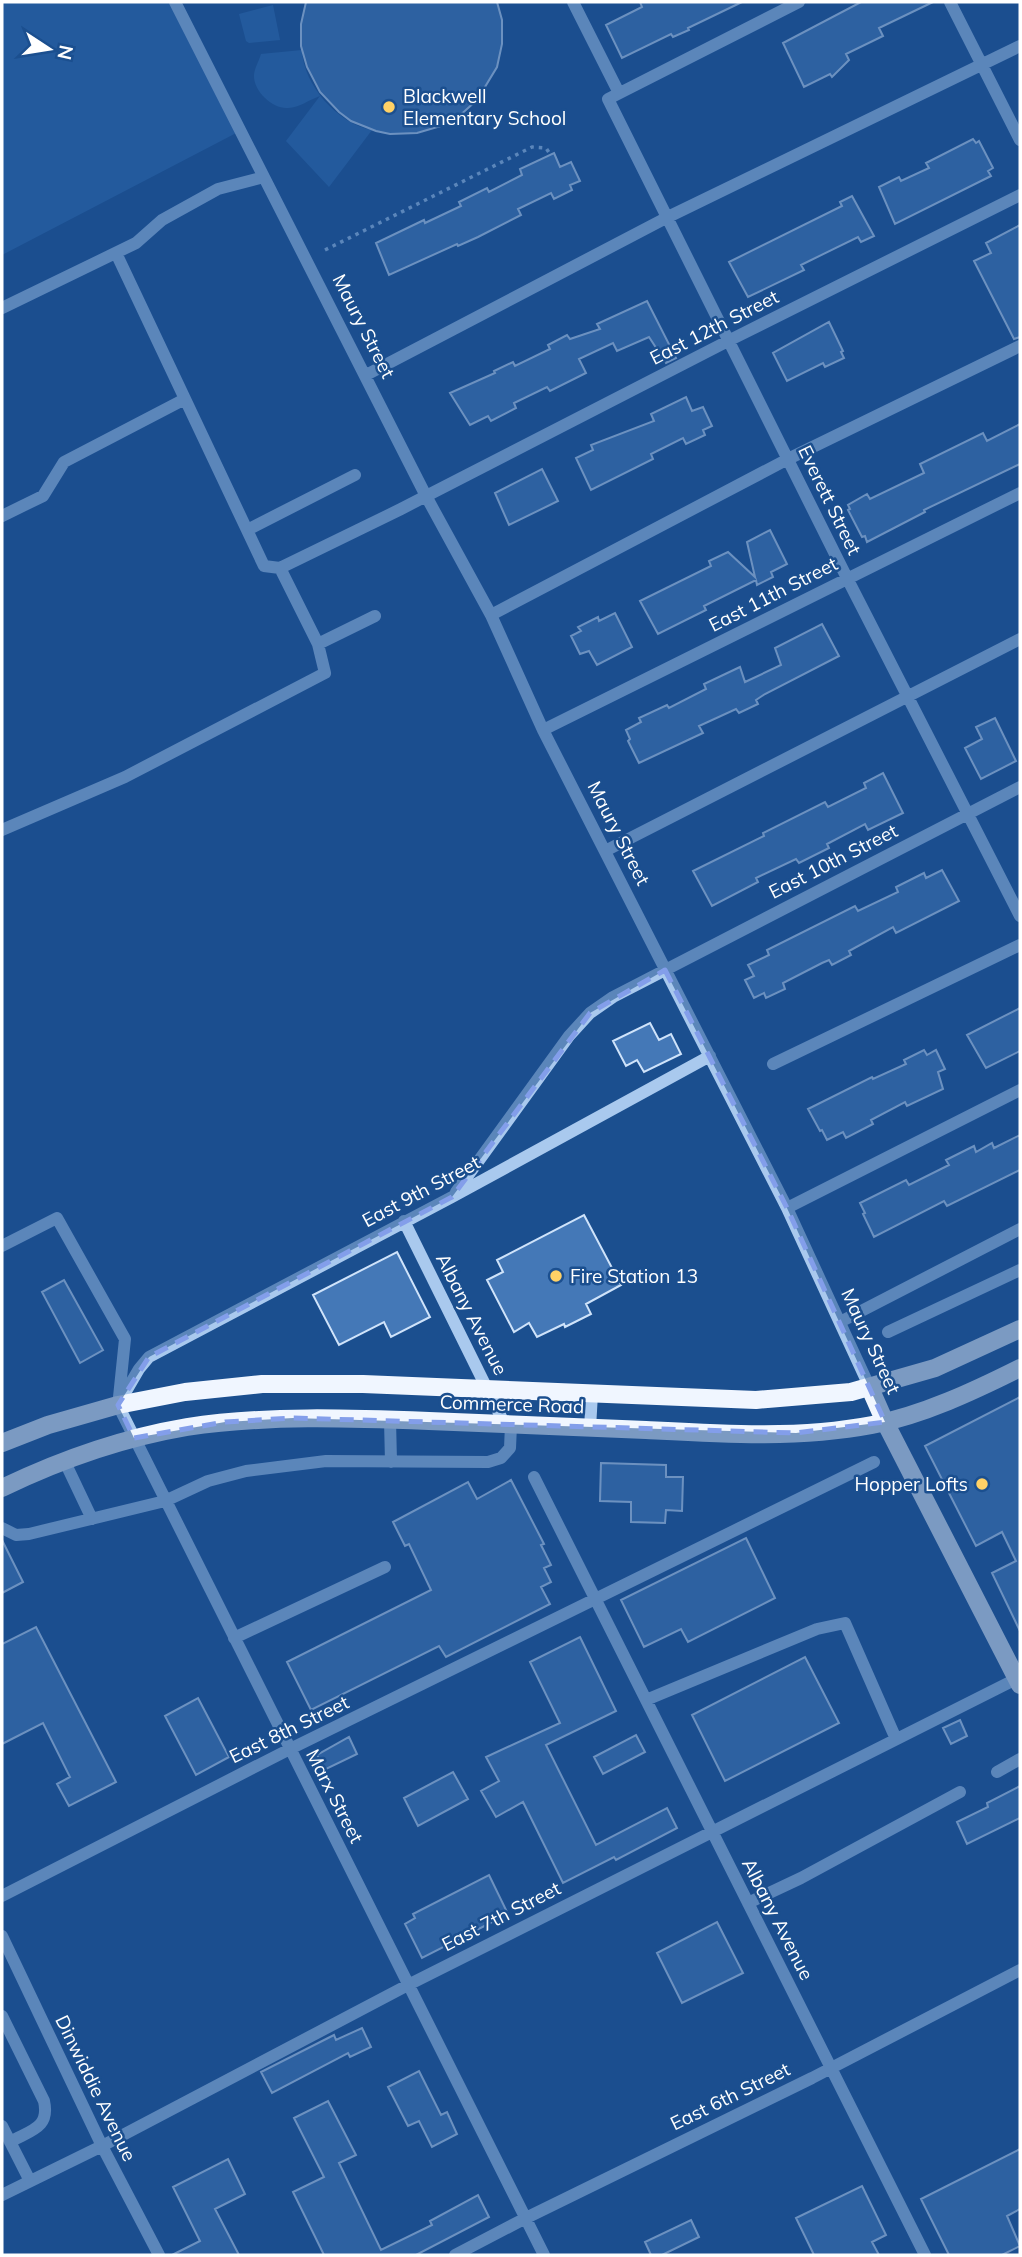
<svg xmlns="http://www.w3.org/2000/svg" width="1022" height="2257" font-family="Mulish,sans-serif">
	<style>
		.green { fill: #2e69ad }
		.building { fill: #4478b7; stroke: #cfe3fa; stroke-width: 2 }
		.lines { fill: none; stroke-linecap: round; stroke-linejoin: round }
		.path { stroke: #a9c9ee; stroke-width: 3.5; stroke-dasharray: 3.5 5; stroke-linecap: butt }
		.minor { stroke: #a9c9ee; stroke-width: 12 }
		.major { stroke: #f0f6ff; stroke-width: 18 }
		.marked { fill: none; stroke: #839eea; stroke-width: 5; stroke-dasharray: 14 9; stroke-linejoin: round }
		.poi-dot { fill: #ffd166; stroke: #1b4f8f; stroke-width: 2.5 }
		.labels { text-anchor: middle; stroke-width: 5; stroke-linejoin: round; paint-order: stroke }
		.poi-label { font-size: 19px; fill: #fff; stroke: #1b4f8f; text-anchor: start }
		.street-label { font-size: 19px; fill: #fff; stroke: #1b4f8f }
	</style>
	<rect width="100%" height="100%" fill="#1b4f8f"/>
	<path class="green" d="M2 2H175L240 131 2 255Z
		M273 5 280 40 249 43 246 41 239 14Z
		M302 50C303 85 338 124 372 130L329 187 286 141 320 96C310 99 299 108 288 108 273 109 254 92 254 76 254 69 259 61 261 54Z"/>
	<path class="building" d="M306 2H497L502 20V44L497 67 477 100 457 118 444 125 417 133 390 134 376 131 351 121 339 112 320 92 307 67 301 46V24Z
		M640 2H742L688 28 689 30 673 37 671 34 622 58 606 25 642 7Z
		M861 2H933L879 28 883 36 846 54 849 60 832 77 830 74 804 87 783 43Z
		M973 139 976 143 979 141 993 168 988 171 991 176 895 224 879 187 899 177 901 181 929 168 926 163Z
		M554 153 560 167 571 162 580 181 570 185 572 190 554 199 551 193 518 209 521 215 478 237 458 246 457 244 389 275 376 243 424 220 425 223 461 206 459 202 487 188 489 192 522 175 520 169Z
		M852 196 874 236 861 242 858 237 801 265 804 270 748 297 729 262 842 206 840 202Z
		M1020 225V337L1014 339 974 261 991 253 986 243Z
		M647 301 676 358 666 363 649 337 617 351 613 343 579 359 586 373 550 391 547 387 514 403 516 408 491 421 488 416 470 425 450 393 495 373 494 371 513 362 515 366 550 349 548 345 567 335 570 339 600 329 597 324Z
		M829 322 843 351 841 352 844 358 825 367 823 363 787 381 773 353Z
		M686 397 692 411 703 407 712 426 703 430 705 435 686 444 683 438 651 454 653 459 591 490 576 458 593 450 591 445 654 421 651 414Z
		M1020 424V464L924 510 925 512 867 542 865 536 862 537 848 510 850 509 848 505 867 494 870 499 924 473 920 464 983 433 987 441Z
		M542 469 558 501 509 525 495 493Z
		M770 530 787 564 771 572 773 577 757 585 756 580 704 606 706 610 658 634 640 601 711 566 709 561 728 552 755 577 747 542Z
		M615 613 632 647 597 665 589 651 580 654 571 636 581 631 578 627 598 617 599 621Z
		M822 624 839 656 765 694 756 700 758 704 739 713 736 709 699 726 703 733 639 763 628 741 630 739 626 730 641 722 639 718 667 705 669 708 706 689 704 684 740 667 745 682 781 665 775 648Z
		M995 718 1016 761 981 779 965 748 982 739 976 727Z
		M883 773 903 813 868 830 865 824 827 844 829 848 799 863 796 859 756 878 758 882 712 906 693 871 764 836 763 833 825 802 828 807 866 788 864 783Z
		M942 870 959 901 896 933 893 927 849 951 851 955 832 965 829 960 822 963 783 983 785 989 766 998 764 993 754 998 745 980 754 976 748 965 769 955 767 950 855 906 858 911 898 892 896 887 924 873 926 878Z
		M1020 1008V1051L986 1068 967 1035Z
		M650 1023 659 1040 671 1034 681 1054 644 1072 637 1060 626 1066 613 1041Z
		M924 1050 927 1055 936 1050 945 1069 938 1072 943 1089 907 1106 905 1102 871 1120 873 1124 846 1138 843 1132 827 1140 822 1130 820 1131 808 1109 872 1077 873 1079 906 1064 904 1060Z
		M1020 1135V1170L947 1206 944 1201 874 1237 863 1214 865 1213 860 1203 906 1180 909 1185 949 1165 946 1160 974 1146 976 1152 992 1143 994 1148Z
		M584 1215 621 1285 586 1304 591 1314 565 1327 564 1324 537 1337 529 1323 514 1332 487 1280 503 1272 497 1260Z
		M397 1252 430 1317 391 1337 384 1322 339 1345 313 1295Z
		M64 1280 103 1350 80 1363 42 1292Z
		M1020 1397V1631L992 1573 1016 1561 1002 1532 976 1546 925 1446Z
		M601 1463 666 1465V1477H683L682 1511 666 1510 665 1523 631 1522V1502L600 1501Z
		M511 1480 544 1544 541 1545 551 1565 544 1568 551 1582 541 1587 550 1604 446 1657 439 1646 311 1710 287 1662 431 1590 409 1544 405 1546 393 1522 468 1482 477 1499Z
		M746 1538 775 1598 688 1642 681 1629 644 1647 621 1600Z
		M2 1540 23 1582 2 1593Z
		M36 1627 116 1782 69 1806 57 1784 70 1777 43 1723 2 1744V1644Z
		M580 1637 616 1711 546 1745 596 1845 667 1808 677 1828 616 1860 614 1857 563 1883 523 1802 496 1817 481 1791 499 1781 486 1757 560 1723 530 1662Z
		M805 1657 839 1723 725 1781 692 1715Z
		M198 1698 229 1757 196 1775 165 1716Z
		M960 1720 967 1736 951 1744 943 1728Z
		M636 1735 645 1752 603 1774 594 1757Z
		M349 1737 357 1754 324 1770 317 1755Z
		M453 1772 468 1799 418 1826 404 1798Z
		M1020 1786V1818L967 1844 957 1822 988 1807 987 1803Z
		M489 1875 508 1914 422 1958 405 1924 415 1918 413 1914Z
		M717 1922 743 1973 682 2003 657 1953Z
		M362 2028 371 2047 350 2057 348 2053 272 2093 261 2072 334 2035 336 2040Z
		M419 2071 441 2115 447 2112 457 2134 432 2147 419 2121 408 2126 388 2087Z
		M328 2101 356 2155 339 2163 381 2250 432 2225 430 2221 478 2195 489 2217 416 2255H324L293 2192 324 2177 294 2118Z
		M1020 2149V2209L1007 2216 1020 2246 1002 2255H949L921 2199Z
		M228 2159 245 2194 215 2209 239 2255H172L200 2241 173 2187Z
		M862 2186 886 2235 872 2242 879 2255H814L796 2218Z
		M691 2220 699 2237 662 2255H651L645 2242Z"/>
	<g class="lines">
		<path class="path" d="M325 250 532 147 546 148 550 154"/>
		<path class="minor" d="M175 2 426 496 491 615 543 730 787 1208 870 1388
			M573 2 619 93
			M799 2 608 99 847 578 1020 916
			M950 2 1020 140
			M116 253 264 566 280 568
			M2 308 136 243 162 220 218 189 264 177
			M366 375 668 217 1020 46
			M2 516 43 496 64 462 185 399
			M247 530 355 475
			M491 615 788 459 1020 346
			M318 644 375 616
			M543 730 1020 493
			M2 830 125 777 325 673 318 644 280 568 401 509 730 340 1020 195
			M605 851 1020 639
			M773 1064 1020 945
			M456 1192 569 1036 590 1013 613 997 1020 787
			M787 1208 1020 1090
			M404 1221 505 1425
			M2 1246 57 1218 125 1339 119 1397
			M840 1322 1020 1229
			M888 1332 1020 1270
			M390 1420 391 1462
			M590 1428 592 1394
			M64 1460 92 1519
			M534 1477 925 2255
			M2 1528 16 1535 29 1534 165 1501 208 1481 246 1471 326 1461 488 1462 501 1458 510 1448 511 1425
			M234 1638 385 1567
			M646 1700 817 1629 845 1623 896 1739
			M997 1772 1020 1759
			M2 1896 290 1749 874 1462
			M748 1903 801 1878 960 1792
			M2 1936 102 2146 159 2255
			M2 2016 44 2101C50 2128 31 2130 10 2142
			M2 2126 30 2181
			M2 2195 102 2146 408 1985 1020 1677
			M455 2255 526 2218 812 2078 1020 1970
			M544 2255 118 1405 139 1369 149 1357 452 1197 710 1056"/>
		<path class="major" d="M870 1388 885 1422 1020 1685
			M2 1443 48 1425 118 1405 185 1392 262 1384H363L756 1400 851 1392 935 1368 1020 1329
			M2 1488C60 1460 122 1438 187 1427 267 1415 348 1418 429 1421 501 1424 574 1427 646 1430 721 1434 798 1439 872 1425 923 1415 974 1391 1020 1368"/>
	</g>
	<path d="M0 0H1022V2257H0ZM665 970 787 1208 885 1422 796 1433 293 1418 225 1422 134 1438 118 1405 149 1357 452 1197 590 1013Z" fill="#1b4f8f" fill-opacity=".55" fill-rule="evenodd"/>
	<path class="marked" d="M665 970 787 1208 885 1422 796 1433 293 1418 225 1422 134 1438 118 1405 149 1357 452 1197 590 1013Z"/>
	<g class="poi-dot">
		<circle cx="389" cy="107" r="7"/>
		<circle cx="556" cy="1276" r="7"/>
		<circle cx="982" cy="1484" r="7"/>
	</g>
	<g class="labels">
		<g class="poi-label">
			<text x="403" y="103">Blackwell<tspan x="403" dy="22">Elementary School</tspan></text>
			<text x="570" y="1283">Fire Station 13</text>
			<text x="968" y="1491" text-anchor="end">Hopper Lofts</text>
		</g>
		<g class="street-label">
			<text transform="translate(364 326) rotate(63)" y="7">Maury Street</text>
			<text transform="translate(714 327) rotate(-27)" y="7">East 12th Street</text>
			<text transform="translate(830 500) rotate(64)" y="7">Everett Street</text>
			<text transform="translate(773 594) rotate(-27)" y="7">East 11th Street</text>
			<text transform="translate(619 833) rotate(63)" y="7">Maury Street</text>
			<text transform="translate(833 861) rotate(-27)" y="7">East 10th Street</text>
			<text transform="translate(421 1191) rotate(-28)" y="7">East 9th Street</text>
			<text transform="translate(472 1314) rotate(63)" y="7">Albany Avenue</text>
			<text transform="translate(871 1341) rotate(65)" y="7">Maury Street</text>
			<text transform="translate(512 1404) rotate(2)" y="7">Commerce Road</text>
			<text transform="translate(289 1729) rotate(-26)" y="7">East 8th Street</text>
			<text transform="translate(335 1796) rotate(63)" y="7">Marx Street</text>
			<text transform="translate(501 1916) rotate(-27)" y="7">East 7th Street</text>
			<text transform="translate(778 1919) rotate(63)" y="7">Albany Avenue</text>
			<text transform="translate(96 2088) rotate(64)" y="7">Dinwiddie Avenue</text>
			<text transform="translate(730 2096) rotate(-26)" y="7">East 6th Street</text>
		</g>
	</g>
	<rect width="1022" height="2257" fill="none" stroke="#ffffff" stroke-width="7"/>
	<g transform="translate(49 49) rotate(102)" stroke="#1b4f8f" stroke-width="5" paint-order="stroke">
	<path d="M0-5L12 26L0 18L-12 26Z" fill="#ffffff"/>
	<text y="-10" font-size="19" font-weight="bold" text-anchor="middle" fill="#ffffff">N</text>
	</g>
</svg>
